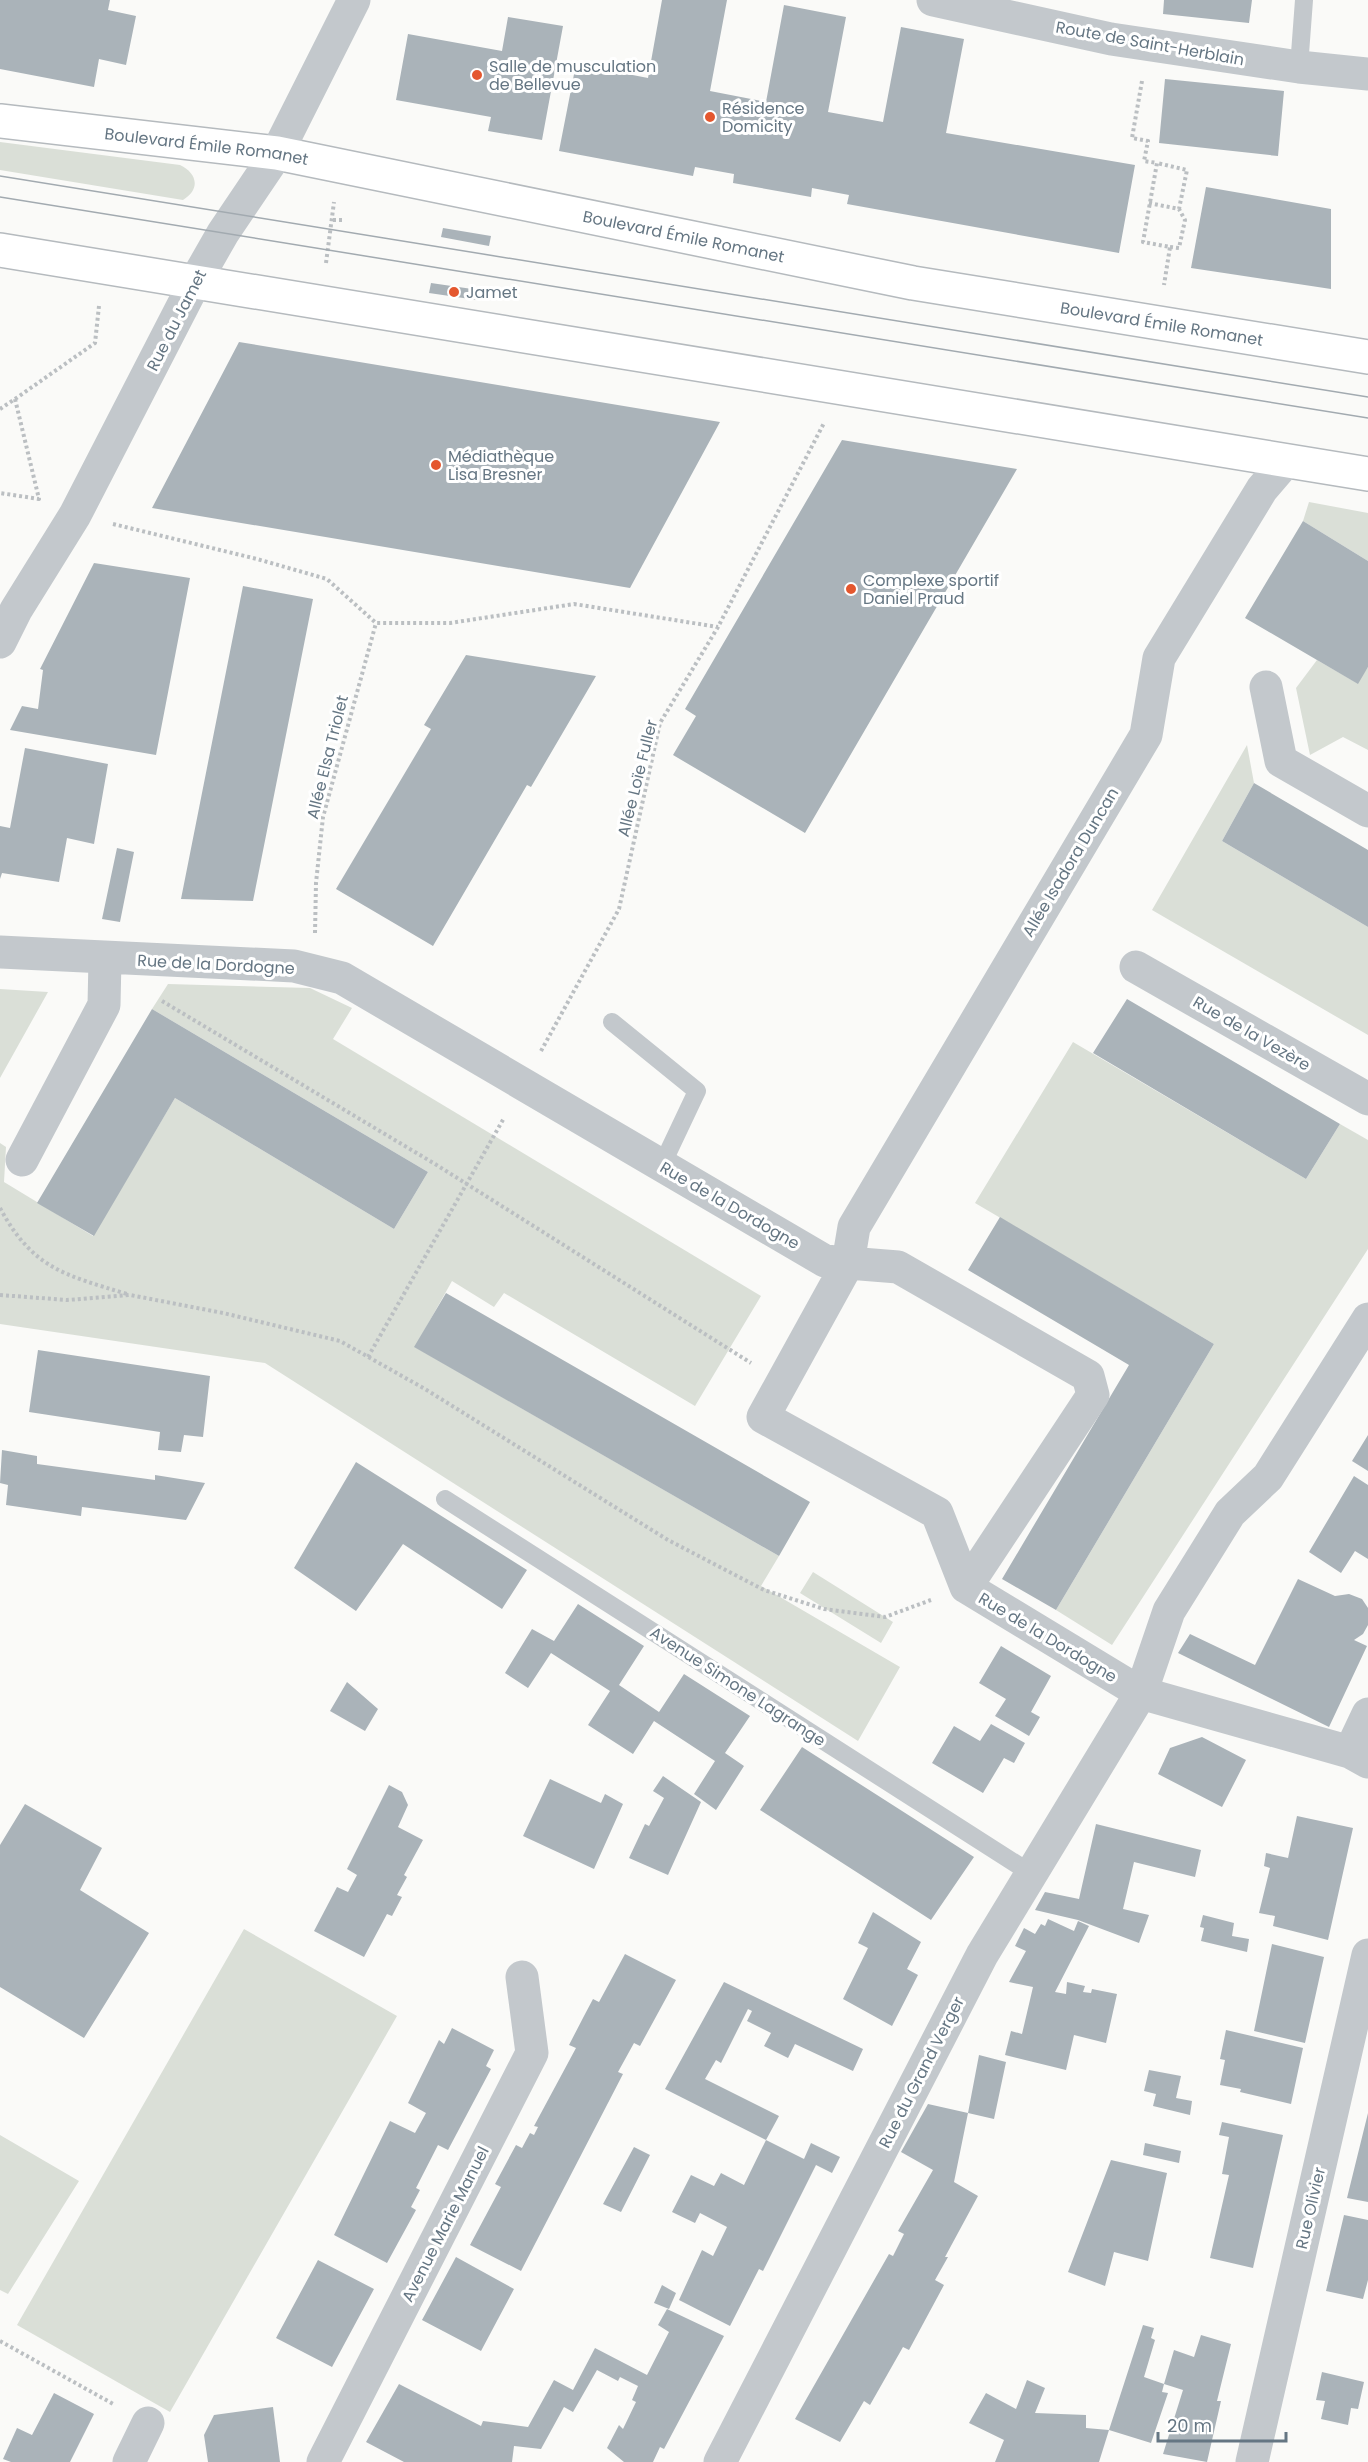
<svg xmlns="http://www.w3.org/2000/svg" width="1368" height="2462" font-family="Poppins,sans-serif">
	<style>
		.green { fill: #dadfd7 }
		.building { fill: #aab3b9 }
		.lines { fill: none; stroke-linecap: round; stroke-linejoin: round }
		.primary-casing { stroke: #b5babe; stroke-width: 36 }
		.path { stroke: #bbbfc2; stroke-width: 4; stroke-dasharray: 3 3; stroke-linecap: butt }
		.service { stroke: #c3c8cc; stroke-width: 18 }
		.minor { stroke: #c3c8cc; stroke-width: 33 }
		.primary { stroke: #fff; stroke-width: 33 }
		.tram { stroke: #a2aab0; stroke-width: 1.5 }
		.poi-dot { fill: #e4572e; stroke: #fff; stroke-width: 2 }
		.labels { text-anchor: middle; stroke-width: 6; stroke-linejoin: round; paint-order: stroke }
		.street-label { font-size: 16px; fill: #657683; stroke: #fff }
		.poi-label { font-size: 16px; fill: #657683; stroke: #fff; text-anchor: start }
	</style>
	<rect width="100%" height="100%" fill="#fafaf8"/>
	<path class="green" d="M0 142 180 165C197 173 201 189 183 200L0 170Z
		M1309 502 1368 513V561L1303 521Z
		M1317 660 1357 683 1368 667V750L1343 737 1310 755 1296 688Z
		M1247 745 1254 783 1222 841 1368 927V1035L1152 910Z
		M168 984 310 988 352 1008 333 1039 761 1296 695 1406 504 1293 494 1307 452 1281 415 1347 779 1556 761 1586 900 1667 858 1741 265 1363 0 1324V1143L6 1147 4 1182 93 1236 175 1098 394 1229 428 1172 152 1009Z
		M0 989 48 992 0 1078Z
		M1073 1042 1306 1179 1340 1124 1368 1140V1249L1112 1645 1056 1610 1214 1344 975 1203Z
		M813 1572 893 1622 881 1643 800 1593Z
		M244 1929 397 2016 170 2412 17 2325Z
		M0 2135 79 2181 8 2294 0 2290Z"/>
	<path class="building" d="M0 0H110L108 10 136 16 126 65 99 59 94 87 0 69Z
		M662 0H727L710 91 766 102 784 5 846 17 828 112 883 122 901 27 964 39 946 133 1135 165 1119 253 847 204 849 195 812 188 811 197 733 183 734 174 695 167 693 176 559 151 576 64 648 78Z
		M1164 0H1252L1249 23 1163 14Z
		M508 17 563 26 542 140 488 131 491 117 396 100 408 34 502 51Z
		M1165 79 1284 91 1278 156 1159 143Z
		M1206 187 1331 209V289L1191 268Z
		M443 228 491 236 489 246 441 237Z
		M431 283 479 290 477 300 429 293Z
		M239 342 720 422 630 588 152 508Z
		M842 440 1017 469 805 833 673 755 696 716 685 709Z
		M1303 521 1368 561V667L1358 684 1245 618Z
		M94 563 190 578 156 755 10 730 22 706 38 709 43 670 40 669Z
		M243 586 313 599 253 901 181 899Z
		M466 655 596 676 531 787 527 785 433 946 336 889 431 729 424 725Z
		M25 748 108 764 94 844 67 838 59 882 2 873 0 879V826L10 828Z
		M1254 783 1368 850V927L1222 841Z
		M117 848 134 852 120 922 102 919Z
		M1127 999 1340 1124 1306 1179 1093 1053Z
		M152 1009 428 1172 394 1229 175 1098 94 1236 37 1203Z
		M1000 1217 1214 1344 1056 1610 1002 1579 1129 1365 968 1270Z
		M446 1293 810 1502 779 1556 414 1347Z
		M38 1350 210 1376 203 1437 184 1435 181 1452 158 1450 160 1432 29 1412Z
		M1368 1435V1471L1352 1461Z
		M2 1450 37 1456V1464L155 1480V1475L205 1483 186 1520 82 1507 81 1516 6 1505 8 1485 0 1483Z
		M356 1462 527 1570 502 1609 403 1544 356 1611 294 1568Z
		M1354 1476 1368 1485V1559L1355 1551 1341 1573 1309 1552Z
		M1298 1579 1335 1596 1349 1594 1362 1599 1368 1608V1625L1363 1634 1354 1640 1367 1646 1329 1727 1178 1653 1190 1634 1255 1665Z
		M578 1604 644 1646 619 1685 659 1712 684 1674 750 1716 725 1753 744 1766 716 1810 694 1794 715 1761 654 1721 633 1754 588 1725 610 1691 551 1653 528 1688 505 1673 532 1629 554 1641Z
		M1001 1646 1051 1676 1031 1712 1040 1717 1029 1736 995 1716 1006 1699 979 1683Z
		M347 1682 378 1709 365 1731 330 1711Z
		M991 1724 1025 1743 1014 1763 1004 1758 983 1793 932 1763 954 1726 980 1741Z
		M1202 1737 1246 1760 1222 1807 1158 1774 1170 1748Z
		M802 1747 974 1857 931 1920 760 1810Z
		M663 1776 701 1802 668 1875 629 1858 645 1824 649 1826 664 1798 653 1791Z
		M550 1779 601 1803 605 1794 623 1804 594 1869 523 1836Z
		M389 1785 402 1792 408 1805 398 1827 423 1840 404 1875 407 1877 397 1895 402 1897 392 1916 387 1914 364 1957 314 1931 337 1887 348 1892 357 1875 347 1869Z
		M25 1804 102 1848 80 1890 149 1933 84 2038 0 1987V1845Z
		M1297 1816 1353 1828 1328 1940 1273 1926 1275 1916 1259 1913 1270 1868 1264 1866 1266 1853 1288 1858Z
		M1096 1824 1201 1850 1195 1877 1134 1862 1123 1909 1149 1915 1139 1943 1078 1920 1035 1910 1045 1892 1079 1899Z
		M873 1912 921 1942 907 1969 918 1975 892 2026 843 1999 868 1948 858 1943Z
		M1203 1915 1234 1923 1232 1936 1249 1939 1247 1952 1201 1941 1204 1928 1200 1927Z
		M1048 1919 1074 1931 1078 1921 1089 1926 1055 1992 1066 1994 1067 1982 1085 1986 1083 1992 1091 1993 1092 1989 1117 1994 1106 2043 1074 2035 1066 2070 1005 2055 1011 2031 1022 2034 1033 1987 1009 1982 1026 1951 1015 1946 1024 1928 1035 1934 1041 1924 1045 1926Z
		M1272 1944 1324 1957 1305 2043 1254 2031Z
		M625 1954 676 1980 640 2046 634 2043 618 2072 623 2074 521 2271 470 2245 501 2187 495 2184 516 2145 522 2148 530 2133 534 2135 538 2127 534 2126 576 2048 569 2045 584 2016 593 1999 599 2002Z
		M724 1982 863 2049 853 2071 795 2044 788 2058 764 2046 771 2033 747 2021 752 2011 748 2009 721 2063 716 2060 705 2079 779 2116 766 2140 665 2089Z
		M452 2028 494 2050 486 2066 491 2069 448 2150 438 2145 416 2188 420 2190 411 2207 416 2210 387 2263 334 2235 390 2121 415 2133 426 2113 408 2103 439 2040 444 2044Z
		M1226 2030 1303 2048 1291 2104 1240 2092 1241 2089 1220 2085 1225 2060 1220 2059Z
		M979 2055 1006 2062 994 2119 968 2113 954 2182 978 2196 945 2257H948L935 2280 944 2285 909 2350 903 2347 870 2405 864 2401 840 2442 795 2419 889 2254 893 2256 904 2234 898 2231 933 2170 901 2152 928 2104 968 2113Z
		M1149 2070 1181 2076 1176 2098 1192 2101 1190 2115 1153 2106 1156 2094 1144 2091Z
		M1368 2113V2202L1347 2198Z
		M1222 2122 1283 2135 1253 2268 1210 2258 1229 2175 1222 2174 1229 2137 1219 2135Z
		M766 2140 804 2159 811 2143 840 2157 832 2173 816 2165 763 2271 759 2269 730 2326 679 2300 702 2250 713 2256 727 2227 700 2213 695 2223 672 2212 691 2175 714 2186 721 2173 744 2185Z
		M1145 2143 1181 2151 1179 2163 1143 2155Z
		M634 2147 650 2155 621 2212 603 2204Z
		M1111 2160 1167 2173 1148 2261 1114 2252 1105 2286 1068 2272Z
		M1344 2215 1368 2220V2280L1363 2299 1326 2291Z
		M456 2257 514 2289 481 2351 422 2320Z
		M318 2260 374 2289 332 2367 276 2338Z
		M662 2285 676 2293 669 2309 654 2303Z
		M667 2309 724 2336 664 2449 660 2447 653 2462H624L607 2448 619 2425 623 2429 636 2402 632 2400 638 2386 620 2377 618 2381 597 2370 573 2412 564 2407 541 2449 514 2446 512 2462H404L366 2442 399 2384 481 2426 483 2421 528 2427 554 2380 573 2390 595 2348 647 2375 669 2332 658 2325Z
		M1143 2325 1154 2328 1151 2338 1155 2340 1144 2377 1164 2384 1162 2392 1168 2393 1151 2443 1109 2430Z
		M1201 2335 1231 2344 1217 2401H1221L1207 2462 1163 2454 1183 2390 1164 2384 1174 2350 1194 2357Z
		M1322 2372 1364 2382 1358 2409 1351 2408 1348 2425 1321 2419 1325 2401 1316 2400Z
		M1027 2380 1045 2388 1035 2413 1086 2415V2428L1109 2430 1099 2462H995L1004 2440 969 2423 986 2393 1016 2409Z
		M54 2393 94 2414 70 2462H11L3 2459 17 2428 32 2435Z
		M273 2407 280 2462H208L204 2435 214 2415Z"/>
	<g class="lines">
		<g class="primary-casing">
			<g id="primary">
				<path id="s1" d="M0 121 277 153 913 283 1368 357"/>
				<path d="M0 250 1368 474"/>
			</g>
		</g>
		<path class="path" d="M1142 81 1132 138 1148 141 1144 161 1157 163 1143 242 1170 247 1164 285
			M1149 203 1179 209 1187 170 1157 163
			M333 220H345
			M1170 247 1179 248 1185 220 1179 209
			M326 263 334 202
			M15 399 95 343 99 306
			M0 409 15 399 39 499 0 493
			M113 524 257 559 327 579 376 623H450L574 604 718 627
			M315 933 316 883 323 817 376 623
			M162 1001 435 1164 751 1363
			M541 1051 619 909 660 723 718 627 824 423
			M0 1208C33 1269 65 1275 127 1294
			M0 1295 67 1300 130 1295 223 1313 340 1341 425 1389 668 1540 764 1590 824 1609 885 1617 931 1600
			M368 1357 504 1118
			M0 2341 115 2405"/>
		<path class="service" d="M1299 67 1304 0
			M612 1022 697 1091 662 1165
			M445 1499 1032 1874"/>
		<path class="minor" d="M933 0 1111 39 1299 67 1368 74
			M0 642 16 610 75 515 195 282 223 233 277 153 354 0
			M1266 687 1281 761 1368 811
			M0 952 294 966 342 978 825 1261 848 1263 763 1417 937 1513 966 1587 1141 1693 1350 1752 1368 1762
			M1136 967 1368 1099
			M22 1160 104 1005 105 959
			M966 1587 1093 1395 1088 1376 898 1267 848 1263 854 1227 1146 735 1159 658 1262 489 1286 461
			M1350 1752 1368 1714
			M129 2462 148 2423
			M323 2462 532 2053 522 1977
			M720 2462 982 1955 1141 1693 1169 1611 1230 1513 1268 1477 1368 1319
			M1252 2462 1368 1955"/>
		<use href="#primary" class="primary"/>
		<path class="tram" d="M0 176 1368 397
			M0 197 1368 418"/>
	</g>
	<g class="poi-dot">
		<circle cx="477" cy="75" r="6"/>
		<circle cx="710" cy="117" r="6"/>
		<circle cx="454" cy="292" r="6"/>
		<circle cx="436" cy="465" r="6"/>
		<circle cx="851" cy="589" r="6"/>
	</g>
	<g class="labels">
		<g class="street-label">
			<text transform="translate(1150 43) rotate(10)" y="6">Route de Saint-Herblain</text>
			<text dy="6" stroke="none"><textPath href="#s1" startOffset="208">Boulevard Émile Romanet</textPath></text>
			<text dy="6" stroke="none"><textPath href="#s1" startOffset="694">Boulevard Émile Romanet</textPath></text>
			<text transform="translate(176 320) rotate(-63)" y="6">Rue du Jamet</text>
			<text dy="6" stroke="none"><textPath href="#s1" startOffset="1180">Boulevard Émile Romanet</textPath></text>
			<text transform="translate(327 757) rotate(-76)" y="6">Allée Elsa Triolet</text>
			<text transform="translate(637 778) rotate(-76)" y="6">Allée Loïe Fuller</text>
			<text transform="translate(1070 862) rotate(-59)" y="6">Allée Isadora Duncan</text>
			<text transform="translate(216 964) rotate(3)" y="6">Rue de la Dordogne</text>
			<text transform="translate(1252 1033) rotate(30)" y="6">Rue de la Vezère</text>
			<text transform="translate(730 1205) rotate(30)" y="6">Rue de la Dordogne</text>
			<text transform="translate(1048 1637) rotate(31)" y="6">Rue de la Dordogne</text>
			<text transform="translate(738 1686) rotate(33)" y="6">Avenue Simone Lagrange</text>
			<text transform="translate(921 2072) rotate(-63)" y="6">Rue du Grand Verger</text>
			<text transform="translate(1310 2208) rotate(-77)" y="6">Rue Olivier</text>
			<text transform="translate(445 2224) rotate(-63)" y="6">Avenue Marie Manuel</text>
		</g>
		<g class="poi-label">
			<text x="489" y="72">Salle de musculation<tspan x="489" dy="18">de Bellevue</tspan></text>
			<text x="722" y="114">Résidence<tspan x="722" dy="18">Domicity</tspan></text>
			<text x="466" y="298">Jamet</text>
			<text x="448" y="462">Médiathèque<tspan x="448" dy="18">Lisa Bresner</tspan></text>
			<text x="863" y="586">Complexe sportif<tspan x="863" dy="18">Daniel Praud</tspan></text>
		</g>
	</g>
	<path d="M1158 2432v9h128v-9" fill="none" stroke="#657683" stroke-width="3"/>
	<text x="1167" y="2432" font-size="18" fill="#657683" stroke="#ffffff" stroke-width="4.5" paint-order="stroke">20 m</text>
</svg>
